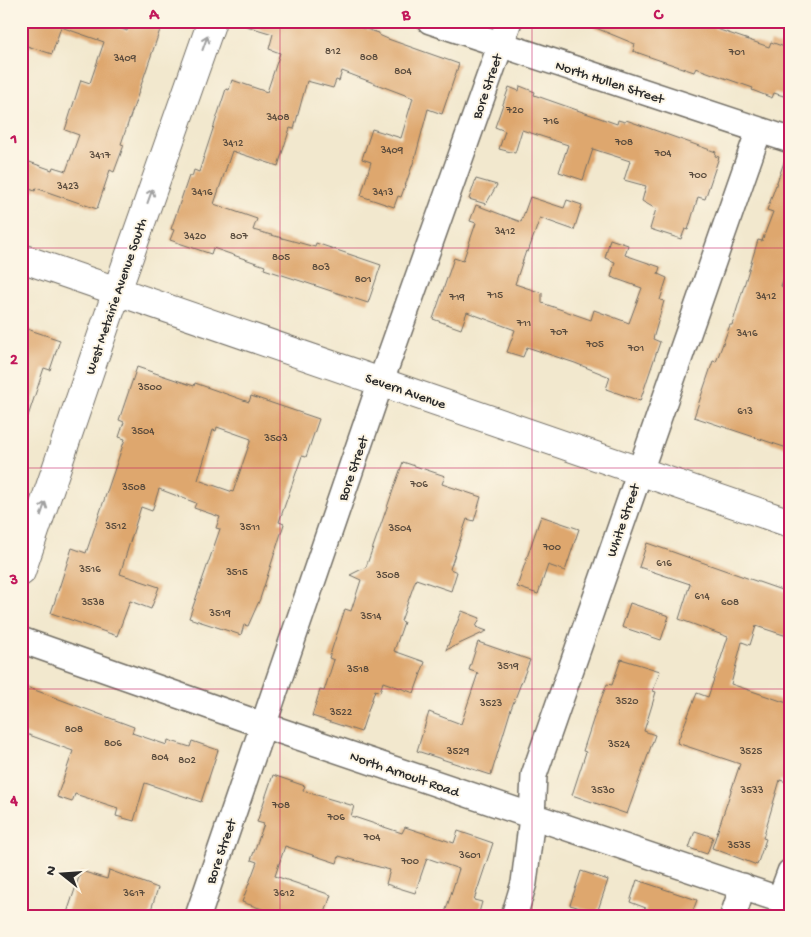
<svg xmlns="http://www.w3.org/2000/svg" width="811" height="937" font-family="'Gochi Hand',sans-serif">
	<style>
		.building { fill: #dea76e; fill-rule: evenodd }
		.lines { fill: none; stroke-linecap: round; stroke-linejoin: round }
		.street-casing { stroke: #716d64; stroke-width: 28 }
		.secondary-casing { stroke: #716d64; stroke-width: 30 }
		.street { stroke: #fff; stroke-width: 25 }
		.secondary { stroke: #fff; stroke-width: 28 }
		.oneway { stroke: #a0a0a0 }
		.grid { fill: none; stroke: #c2185b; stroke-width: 1; stroke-opacity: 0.55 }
		.labels { text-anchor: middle; stroke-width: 4; stroke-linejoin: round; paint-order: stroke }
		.number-label { font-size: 11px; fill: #584a3c }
		.street-label { font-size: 14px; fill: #2b2b2b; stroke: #fcf5e5 }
		.neatline { fill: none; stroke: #c2185b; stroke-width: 2 }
		.grid-label { font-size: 16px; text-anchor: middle; font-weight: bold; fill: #c2185b }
	</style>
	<rect width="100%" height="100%" fill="#fcf5e5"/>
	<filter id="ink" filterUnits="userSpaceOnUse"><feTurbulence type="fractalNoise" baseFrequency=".02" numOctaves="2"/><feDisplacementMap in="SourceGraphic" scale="10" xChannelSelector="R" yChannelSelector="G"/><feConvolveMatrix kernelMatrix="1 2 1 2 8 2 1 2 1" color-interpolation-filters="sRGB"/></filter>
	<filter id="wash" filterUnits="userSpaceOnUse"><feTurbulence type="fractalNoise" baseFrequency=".0096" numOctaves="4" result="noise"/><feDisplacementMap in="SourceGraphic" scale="20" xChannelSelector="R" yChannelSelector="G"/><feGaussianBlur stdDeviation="1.12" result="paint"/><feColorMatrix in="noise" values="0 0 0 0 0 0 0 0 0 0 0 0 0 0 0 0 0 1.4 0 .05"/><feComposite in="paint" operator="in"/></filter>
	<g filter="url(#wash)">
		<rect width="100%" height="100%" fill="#f2e8ce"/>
		<g id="blocks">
			<path class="building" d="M21 21H99L127 31 130 21H163L121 144 124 145 114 172 110 170 97 209 36 188 35 191 21 186V159L52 170 53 167 66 171 79 135 65 130 81 80 90 83 104 42 61 27 52 54 21 44Z
				M244 21H339L379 33V35L388 39 459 64 442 114 428 109 415 158 401 197 398 196 394 207 361 196 371 162 362 159 372 129 401 138 413 98 342 71 339 81 336 80 333 88 307 81 294 129 290 128 278 166 232 151 214 204 257 219 253 230 315 247 316 243 381 265 368 303 264 269 265 266 213 248 211 254 170 240 174 230 171 229 189 176 192 177 194 170 199 172 226 89 229 90 232 80 267 92 280 53 269 49 273 34 243 25Z
				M579 21H716L714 28 769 47 771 42 790 49V98L774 93 772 98 752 90 753 88 696 68 694 72 653 58 633 51 635 44Z
				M520 86 535 92 534 95 617 124 618 120 625 122 626 120 716 152 715 156 719 157 705 199 698 197 688 230 685 229 681 239 650 229 656 209 642 201 646 186 624 180 630 161 593 149 583 180 559 172 568 145 522 130 515 153 499 149 505 131 495 127 509 87 519 91Z
				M787 154H790V260L781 286 790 289V449L694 417 713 361 716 362 730 325H732L758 240 762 241 773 212 767 210Z
				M476 179 497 185 486 204 469 199Z
				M530 197 564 208 567 200 582 205 574 230 540 218 528 252 526 251 515 284 542 293V303L591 320 594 310 629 323 642 288 611 277 615 262 605 258 610 239 628 245 625 255 660 267 658 274 667 278 660 300 664 301 653 339 660 342 640 401 606 389 610 377 575 363 527 347 523 357 507 352 515 330 467 312 461 329 433 319 454 258 463 261 476 223 470 221 476 205 521 222Z
				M21 327 60 340 50 370 44 368 24 428 21 427Z
				M137 367 194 386 195 383 249 402 251 396 319 419 306 457 302 456 279 522 284 524 260 599 248 626 244 625 241 635 189 618 220 529 216 528 220 517 194 508 196 503 159 489 152 511 141 507 120 574 159 587 151 609 130 601 117 636 51 613 72 548 86 553 125 439 119 437 124 422 119 420ZM217 427 251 439 233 492 198 480 213 430 216 431Z
				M403 462 445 476 442 484 481 497 474 521 467 519 450 569 457 572 451 591 416 579 401 621 404 622 394 651 425 662 414 693 383 682 380 692 375 690 361 732 312 716 320 690 324 691 334 660 329 658 345 609 351 611 361 580 350 575 366 567Z
				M541 516 579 529 565 571 548 565 538 594 517 587Z
				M647 543 790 593V637L756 626 750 645 742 642 731 684 790 704V783L780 780 763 838 766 839 757 865 712 848 740 764 677 743 697 693 708 697 728 637 679 619 690 584 639 567Z
				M630 603 669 616 661 640 622 627Z
				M462 611 480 618 476 627 487 631 446 650Z
				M478 642 530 660 511 709 491 775 417 751 429 712 461 724 478 673 469 670Z
				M621 659 660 671 653 691 656 692 644 731 655 735 627 814 572 795 586 752 583 751 595 714 607 684 612 685Z
				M24 686 134 727 132 733 167 745 168 740 190 747 192 741 218 750 201 802 145 783 134 821 116 816 118 808 75 794 72 802 57 797 73 751 21 732V695Z
				M273 775 305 786 303 791 354 806 351 816 402 833 405 827 454 843 458 831 493 843 474 900 482 902 478 916H444L459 869 427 858 415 893 386 884 390 870 339 856 337 863 285 846 275 876 331 895 324 916H282L242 902 257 862 251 860 264 824 257 822Z
				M695 831 713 837 707 854 689 848Z
				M109 870 158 888 149 916H66L81 871 107 879Z
				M581 871 608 880 597 913 570 905Z
				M637 880 697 900 691 916H644L646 908 630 902Z"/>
		</g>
	</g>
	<g filter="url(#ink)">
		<use href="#blocks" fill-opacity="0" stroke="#716d64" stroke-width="1"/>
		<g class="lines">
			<g class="street-casing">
				<path id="street" d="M430 21 790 140
					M21 640 263 725 790 903
					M780 899 790 872
					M198 916 381 381 509 21
					M514 916 524 883 532 817 534 775 759 130
					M733 916 743 886"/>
			</g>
			<g class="secondary-casing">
				<path id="secondary" d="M21 258 790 523
					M21 572 117 291 212 21"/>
			</g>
			<use href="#street" class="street"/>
			<use href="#secondary" class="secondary"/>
		</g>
		<defs><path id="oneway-shaft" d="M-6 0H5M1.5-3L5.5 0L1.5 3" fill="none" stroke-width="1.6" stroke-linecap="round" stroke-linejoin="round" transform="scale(1.25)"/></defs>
		<g class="oneway">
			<use href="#oneway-shaft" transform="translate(205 43) rotate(-70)"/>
			<use href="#oneway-shaft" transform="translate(150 196) rotate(-70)"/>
			<use href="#oneway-shaft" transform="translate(43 509) rotate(-71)"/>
		</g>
	</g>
	<path class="grid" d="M280 21V916M532 21V916M21 248H790M21 468H790M21 689H790"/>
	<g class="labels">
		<g class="number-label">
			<text x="333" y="54">812</text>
			<text x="737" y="55">701</text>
			<text x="369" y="60">808</text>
			<text x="125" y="61">3409</text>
			<text x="403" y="74">804</text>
			<text x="515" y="113">720</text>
			<text x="278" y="120">3408</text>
			<text x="551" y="124">716</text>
			<text x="624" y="145">708</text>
			<text x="233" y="146">3412</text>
			<text x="392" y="153">3409</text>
			<text x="663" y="156">704</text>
			<text x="100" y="158">3417</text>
			<text x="698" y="178">700</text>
			<text x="68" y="189">3423</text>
			<text x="202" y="195">3416</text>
			<text x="383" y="195">3413</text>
			<text x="505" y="234">3412</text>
			<text x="195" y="239">3420</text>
			<text x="239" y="239">807</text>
			<text x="281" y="260">805</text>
			<text x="321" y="270">803</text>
			<text x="363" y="282">801</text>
			<text x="495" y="298">715</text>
			<text x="766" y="299">3412</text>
			<text x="457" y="300">719</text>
			<text x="524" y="326">711</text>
			<text x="559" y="335">707</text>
			<text x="747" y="336">3416</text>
			<text x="595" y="347">705</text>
			<text x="636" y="351">701</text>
			<text x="150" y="390">3500</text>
			<text x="745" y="414">613</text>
			<text x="143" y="434">3504</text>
			<text x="276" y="441">3503</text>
			<text x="419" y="487">706</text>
			<text x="134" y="490">3508</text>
			<text x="116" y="529">3512</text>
			<text x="250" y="530">3511</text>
			<text x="400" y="531">3504</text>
			<text x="552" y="550">700</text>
			<text x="664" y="566">616</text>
			<text x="90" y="572">3516</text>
			<text x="237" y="575">3515</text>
			<text x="388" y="578">3508</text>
			<text x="702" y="599">614</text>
			<text x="93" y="605">3538</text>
			<text x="730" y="605">608</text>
			<text x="220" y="616">3519</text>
			<text x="371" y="619">3514</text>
			<text x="508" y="669">3519</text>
			<text x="358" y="672">3518</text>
			<text x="627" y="704">3520</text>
			<text x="491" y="706">3523</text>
			<text x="341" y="715">3522</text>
			<text x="74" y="732">808</text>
			<text x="113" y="746">806</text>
			<text x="619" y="747">3524</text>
			<text x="458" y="754">3529</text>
			<text x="751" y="754">3525</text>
			<text x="160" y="760">804</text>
			<text x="187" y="763">802</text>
			<text x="603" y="793">3530</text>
			<text x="752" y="793">3533</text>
			<text x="281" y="808">708</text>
			<text x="336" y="820">706</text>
			<text x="372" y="840">704</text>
			<text x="739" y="848">3535</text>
			<text x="470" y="858">3601</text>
			<text x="410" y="864">700</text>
			<text x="134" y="896">3617</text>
			<text x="284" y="896">3612</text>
		</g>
		<g class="street-label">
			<text transform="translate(610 81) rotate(18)" y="5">North Hullen Street</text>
			<text transform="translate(486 86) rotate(-71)" y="5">Bore Street</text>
			<text transform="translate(115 296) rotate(-71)" y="5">West Metairie Avenue South</text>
			<text transform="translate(406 390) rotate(19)" y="5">Severn Avenue</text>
			<text transform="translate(352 468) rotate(-71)" y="5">Bore Street</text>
			<text transform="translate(622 520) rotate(-71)" y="5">White Street</text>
			<text transform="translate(405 773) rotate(19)" y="5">North Arnoult Road</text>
			<text transform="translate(220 851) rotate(-71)" y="5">Bore Street</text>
		</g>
	</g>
	<rect width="811" height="937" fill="none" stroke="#fcf5e5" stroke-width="55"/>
	<g transform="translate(62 874) rotate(287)" stroke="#fcf5e5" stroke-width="4" paint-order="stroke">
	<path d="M0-4L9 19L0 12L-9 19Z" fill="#2b2b2b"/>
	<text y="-8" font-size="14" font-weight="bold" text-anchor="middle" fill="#2b2b2b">N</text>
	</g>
	<rect x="28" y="28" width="756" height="882" class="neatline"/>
	<g class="grid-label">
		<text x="154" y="19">A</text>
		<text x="406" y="19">B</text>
		<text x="658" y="19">C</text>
		<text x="14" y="143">1</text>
		<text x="14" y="364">2</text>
		<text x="14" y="584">3</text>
		<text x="14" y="805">4</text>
	</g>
</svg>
